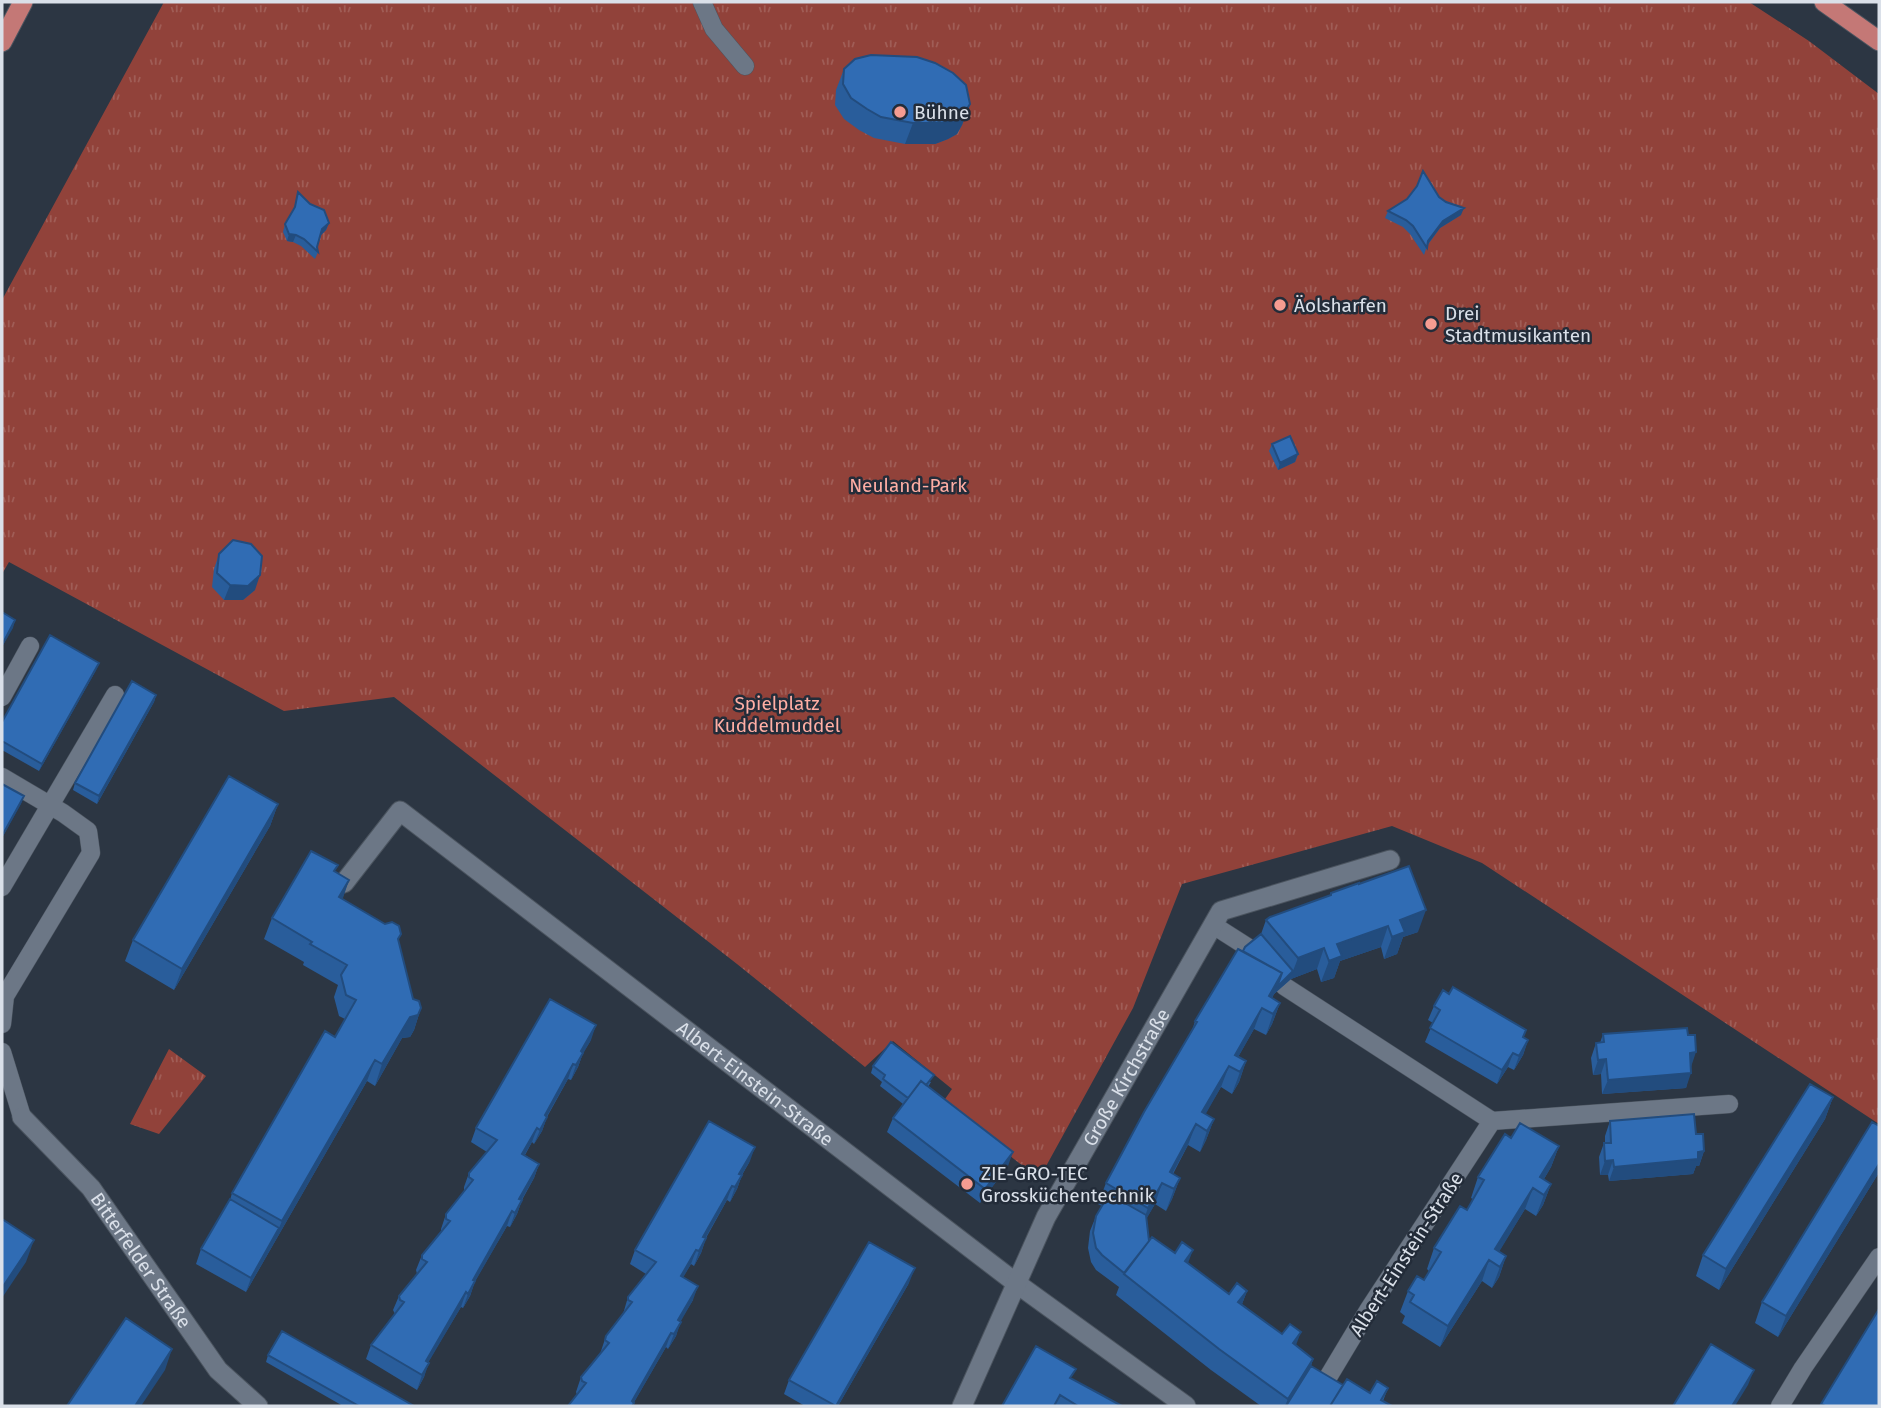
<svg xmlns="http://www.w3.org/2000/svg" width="1881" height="1408" font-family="'Fira Sans',sans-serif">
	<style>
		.park { fill: url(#park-tufts) }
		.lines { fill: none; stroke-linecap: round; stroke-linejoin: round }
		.service-casing { stroke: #4b545f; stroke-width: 19 }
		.minor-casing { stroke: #4b545f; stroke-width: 21 }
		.primary-casing { stroke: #4b545f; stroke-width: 21 }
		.service { stroke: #6c7786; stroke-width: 18 }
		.minor { stroke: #6c7786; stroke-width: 19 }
		.primary { stroke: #c47876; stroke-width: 19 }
		.wall { fill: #295d9b }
		.shaded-wall { fill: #224c7e }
		.building { fill: #306cb4; stroke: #224c7e; stroke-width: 2 }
		.poi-dot { fill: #f59c91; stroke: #232c39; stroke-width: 2.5 }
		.labels { text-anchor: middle; stroke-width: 5; stroke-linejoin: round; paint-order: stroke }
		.poi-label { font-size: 19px; fill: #dae0e9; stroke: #232c39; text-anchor: start }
		.park-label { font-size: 19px; fill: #ffaea4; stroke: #232c39 }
		.street-label { font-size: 19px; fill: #dae0e9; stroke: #232c39 }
	</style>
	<defs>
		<pattern id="park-tufts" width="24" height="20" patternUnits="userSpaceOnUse" patternTransform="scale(1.75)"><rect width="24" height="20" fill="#91423a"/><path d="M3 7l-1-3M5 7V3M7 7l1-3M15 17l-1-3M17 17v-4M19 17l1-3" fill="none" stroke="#a05d56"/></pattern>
	</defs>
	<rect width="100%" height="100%" fill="#2c3643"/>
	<path class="park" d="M164 2H1749L1809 41 1879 94V1124L1482 863 1392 826 1182 884 1133 1008 1039 1179 943 1102 952 1089 893 1041 865 1067 737 964 394 697 284 711 9 562 2 574V300Z
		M169 1049 206 1076 159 1134 130 1124Z"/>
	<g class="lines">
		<g class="service-casing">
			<path id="service" d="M702 2 714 29 745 66
				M2 697 30 646
				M2 777 63 813 88 831 91 853 5 996 2 1024
				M2 887 115 695
				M1213 925 1249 948
				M1284 986 1492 1121 1369 1309 1321 1389
				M2 1052 22 1117
				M1492 1121 1729 1104
				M1780 1406 1803 1368 1879 1257"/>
		</g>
		<g class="minor-casing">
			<g id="minor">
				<path id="s1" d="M344 883 400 811 1016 1283 1186 1406"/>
				<path id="s2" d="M22 1117 91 1188 218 1370 258 1406"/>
				<path id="s3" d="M962 1406 1046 1217 1221 911 1390 860"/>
			</g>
		</g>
		<g class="primary-casing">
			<path id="primary" d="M1824 2 1879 41
				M2 42 23 2"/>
		</g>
		<use href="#service" class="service"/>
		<use href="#minor" class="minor"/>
		<use href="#primary" class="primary"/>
	</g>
	<path class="wall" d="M844 69 970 104 962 125 957 134 948 139 935 144H905L874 138 859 130 844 119 835 105 836 90Z
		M298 192 329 223 326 230 321 235 317 247 318 252 315 259 301 246 293 242 287 241 283 232 285 224 294 210Z
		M1439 197 1461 215 1440 228 1427 246 1424 255 1410 234 1403 227 1385 218 1388 211Z
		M1272 444 1298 454 1295 462 1278 470 1269 451Z
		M219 554 255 590 243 600H224L212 587 214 569Z
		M96 670 39 771 2 750V722Z
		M156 695 154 702 97 804 73 790 75 783Z
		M278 804 270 826 174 990 125 961 133 940Z
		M335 871 349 880 342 899 398 941 413 999 421 1008 414 1030 410 1037 402 1038 375 1086 367 1081 246 1292 196 1264 201 1249 230 1200 232 1193 335 1037 345 1019 339 1016 334 997 338 985 303 965 304 962 264 939 272 918Z
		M1359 884 1418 932 1403 937 1397 954 1384 959 1381 947 1340 961 1334 978 1321 982 1317 969 1291 979 1274 994 1272 998 1280 1003 1272 1024 1266 1035 1254 1029 1238 1057 1246 1061 1239 1082 1232 1094 1221 1087 1205 1114 1214 1119 1206 1140 1200 1152 1188 1145 1173 1174 1180 1178 1172 1199 1166 1211 1155 1204 1146 1219 1149 1241 1188 1264 1229 1294 1247 1291 1242 1304 1313 1359 1311 1366 1343 1385 1370 1393 1388 1388 1383 1401 1392 1406H1261L1211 1370 1116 1295 1119 1287 1096 1270 1091 1262 1088 1248 1090 1231 1096 1216 1102 1206 1098 1204 1106 1183 1192 1031 1195 1021 1243 951 1261 934 1266 920 1330 895 1331 893Z
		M1434 1006 1523 1037 1528 1040 1523 1055 1514 1070 1508 1067 1497 1084 1425 1042 1433 1023 1428 1020Z
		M1603 1034 1688 1035 1691 1067 1686 1088 1602 1094 1601 1074 1593 1075 1591 1058 1596 1043H1600Z
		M591 1040 583 1053 578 1067 571 1080 568 1079 547 1117 542 1131 534 1144 532 1142 525 1155 539 1164 534 1178 522 1200 517 1214 510 1227 507 1226 475 1281 470 1296 463 1308 461 1307 428 1362 424 1377 417 1390 366 1359 371 1345 395 1314 393 1310 399 1296 417 1274 416 1270 422 1255 441 1232V1229L446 1214 464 1192V1187L469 1173 487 1152 471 1142 476 1128Z
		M873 1066 931 1082 928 1087 1008 1166 980 1203 887 1132 893 1118 903 1104 880 1086 882 1082 871 1073Z
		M1833 1097 1825 1119 1719 1290 1696 1276 1703 1255Z
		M1610 1121 1696 1134 1704 1151 1699 1166H1696L1693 1174 1609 1181 1608 1175H1600L1599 1157 1604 1143H1605V1136Z
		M1879 1126V1175L1878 1174 1778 1337 1755 1323 1762 1302Z
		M1511 1138 1559 1146 1551 1167 1544 1179 1551 1184 1543 1205 1536 1216 1525 1209 1499 1251 1506 1256 1499 1277 1492 1288 1482 1281 1440 1347 1402 1323 1405 1316 1400 1312 1408 1291 1424 1280 1429 1271 1427 1269 1434 1248 1467 1210 1473 1199 1471 1198 1478 1177Z
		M750 1161 742 1175 737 1189 730 1202 727 1200 706 1238 701 1253 694 1266 691 1264 683 1277 693 1300 680 1321 676 1336 668 1349 666 1347 634 1402 633 1406H568L577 1395 576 1392 581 1377 600 1354 606 1336 623 1314 628 1297 646 1274 630 1264 635 1250Z
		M909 1283 838 1406H805L784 1394 789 1380Z
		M268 1355 414 1406H343L266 1362Z
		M1072 1379 1122 1406H1002Z"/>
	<path class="shaded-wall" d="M970 104 962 125 957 134 948 139 935 144H905L913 123Z
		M1464 208 1461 215 1440 228 1425 248 1428 241 1443 221Z
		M329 223 326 230 320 236 322 229Z
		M289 234 296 235 293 242 287 241Z
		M1298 454 1295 462 1278 470 1280 463Z
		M260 575 255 590 243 600H224L230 585Z
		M15 620 13 628 2 647V645Z
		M99 663 96 670 39 771 42 764Z
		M156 695 154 702 97 804 99 796Z
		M24 796 21 804 2 838V836Z
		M278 804 270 826 174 990 182 969Z
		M349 880 342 901 339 897Z
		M1426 910 1418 932 1403 937 1397 954 1384 959 1392 937 1400 920Z
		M1388 926 1381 947 1340 961 1334 978 1321 982 1329 961 1337 944Z
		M1324 948 1317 969 1291 979 1274 994 1265 1010 1269 996 1282 973 1293 971 1298 958Z
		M1280 1003 1272 1024 1266 1035 1273 1014Z
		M421 1008 414 1030 410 1037 402 1038 375 1086 382 1064 410 1017Z
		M1262 1008 1254 1029 1232 1068 1235 1055Z
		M596 1025 591 1040 576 1066 581 1051Z
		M1528 1040 1523 1055 1514 1070 1519 1056Z
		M1696 1052 1691 1067 1690 1053Z
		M583 1053 578 1067 571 1080 576 1065Z
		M1513 1053 1508 1067 1497 1084 1502 1070Z
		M1606 1059 1601 1074 1593 1075 1598 1060Z
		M375 1060 367 1081 246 1292 251 1278 279 1228 282 1221Z
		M1246 1061 1239 1082 1232 1094 1240 1072Z
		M573 1064 568 1079 539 1130 545 1115Z
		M1229 1066 1221 1087 1199 1126 1202 1112Z
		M1691 1073 1686 1088 1602 1094 1608 1080Z
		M1833 1097 1825 1119 1719 1290 1726 1269Z
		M547 1117 542 1131 534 1144 540 1130Z
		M1214 1119 1206 1140 1200 1152 1207 1131Z
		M1196 1124 1188 1145 1166 1185 1170 1172Z
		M537 1128 532 1142 517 1168 522 1154Z
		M1559 1146 1551 1167 1537 1191 1540 1177Z
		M755 1147 750 1161 734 1188 739 1174Z
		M1704 1151 1699 1166H1696L1693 1174 1609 1181 1614 1167Z
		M1013 1152 1008 1166 980 1203 985 1189Z
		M1613 1160 1608 1175H1600L1605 1161Z
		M539 1164 534 1178 514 1213 519 1199Z
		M1879 1164 1878 1174 1778 1337 1786 1316Z
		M742 1175 737 1189 730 1202 735 1187Z
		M1180 1178 1172 1199 1166 1211 1174 1189Z
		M1162 1183 1155 1204 1140 1230 1148 1208Z
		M1551 1184 1543 1205 1536 1216 1544 1195Z
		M732 1186 727 1200 698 1251 703 1237Z
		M1533 1188 1525 1209 1493 1262 1495 1249Z
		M522 1200 517 1214 510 1227 515 1213Z
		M512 1211 507 1226 468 1294 473 1280Z
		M706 1238 701 1253 694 1266 699 1251Z
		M34 1240 26 1262 2 1298V1288Z
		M696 1250 691 1264 676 1290 681 1276Z
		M1193 1250 1185 1271V1261Z
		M1506 1256 1499 1277 1492 1288 1500 1267Z
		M1489 1260 1482 1281 1440 1347 1448 1326Z
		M915 1268 909 1283 838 1406H836Z
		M475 1281 470 1296 463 1308 468 1294Z
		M698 1286 693 1300 673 1335 678 1320Z
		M1247 1291 1239 1312 1238 1302Z
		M466 1292 461 1307 421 1375 426 1361Z
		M681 1322 676 1336 668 1349 674 1334Z
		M1301 1332 1293 1353V1343Z
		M671 1333 666 1347 632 1406V1401Z
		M172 1349 165 1370 141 1406H135Z
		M1313 1359 1306 1380 1285 1406 1288 1399Z
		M429 1363 424 1377 417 1390 422 1375Z
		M1754 1370 1748 1385 1735 1406H1732Z"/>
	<path class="building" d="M871 55 917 57 935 63 953 73 966 85 970 104 964 113 956 118 942 123H913L881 117 867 109 851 98 843 84 844 69 855 59Z
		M1423 171 1439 197 1446 202 1464 208 1443 221 1428 241 1427 248 1413 226 1406 220 1388 211 1407 199 1417 186Z
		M298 192 310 204 324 210 329 223 322 229 317 247 318 252 304 239 296 235 289 234 285 224 295 207Z
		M1290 436 1298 454 1280 463 1272 444Z
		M233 540 251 544 262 556 260 575 248 586 230 585 217 573 219 554Z
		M2 612 15 620 2 645Z
		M50 635 99 663 42 764 2 741V722Z
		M132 681 156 695 99 796 75 783Z
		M229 776 278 804 182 969 133 940Z
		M2 784 24 796 2 836Z
		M311 851 338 865 334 871 349 880 339 897 385 924 392 922 399 926 401 934 398 939 413 999 419 1001 421 1008 418 1015 410 1017 382 1064 375 1060 282 1221 232 1193 325 1031 335 1037 356 1000 346 995 341 975 347 965 310 944 312 942 272 918Z
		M1409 866 1426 910 1400 920 1405 932 1392 937 1388 926 1337 944 1342 956 1329 961 1324 948 1298 958 1266 920 1270 917 1331 895V893L1359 883V884Z
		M1261 934 1293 971 1277 987 1282 973 1243 951 1245 947Z
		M1238 949 1282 973 1269 996 1280 1003 1273 1014 1262 1008 1235 1055 1246 1061 1240 1072 1229 1066 1202 1112 1214 1119 1207 1131 1196 1124 1170 1172 1180 1178 1174 1189 1162 1183 1148 1208 1106 1183 1144 1112 1197 1022 1195 1021Z
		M1453 987 1526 1030 1523 1037 1528 1040 1519 1056 1513 1053 1502 1070 1430 1028 1440 1010 1434 1006 1443 990 1449 994Z
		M550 999 596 1025 581 1051 583 1053 576 1065 573 1064 545 1115 547 1117 540 1130 537 1128 522 1154 539 1164 519 1199 522 1200 515 1213 512 1211 473 1280 475 1281 468 1294 466 1292 426 1361 429 1363 422 1375 371 1345 404 1302 400 1300 399 1296 427 1262 422 1259V1255L450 1221 446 1219V1214L473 1180 469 1177V1173L497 1140 476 1128Z
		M1687 1028 1688 1035H1695L1696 1052 1690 1053 1691 1073 1608 1080 1606 1059 1598 1060 1596 1043 1604 1042 1603 1034Z
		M891 1042 934 1075 926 1085 921 1081 908 1098 883 1079 885 1075 873 1066Z
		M921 1081 1013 1152 985 1189 893 1118Z
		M1810 1084 1833 1097 1726 1269 1703 1255Z
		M1694 1114 1696 1134H1703L1704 1151 1698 1152V1159L1614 1167 1613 1160 1605 1161 1604 1143H1611L1610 1121Z
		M709 1121 755 1147 739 1174 742 1175 735 1187 732 1186 703 1237 706 1238 699 1251 696 1250 681 1276 698 1286 678 1320 681 1322 674 1334 671 1333 632 1401 634 1403 632 1406H568L586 1383 582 1381 581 1377 609 1343 605 1340 606 1336 632 1302 628 1300V1297L656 1262 635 1250Z
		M1872 1122 1879 1126V1164L1786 1316 1762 1302Z
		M1520 1123 1559 1146 1540 1177 1551 1184 1544 1195 1533 1188 1495 1249 1506 1256 1500 1267 1489 1260 1448 1326 1410 1302 1414 1295 1408 1291 1417 1276 1424 1280 1441 1252 1434 1248 1460 1206 1467 1210 1484 1180 1478 1177 1505 1134 1511 1138Z
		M1109 1194 1146 1215 1149 1241 1124 1273 1102 1255 1096 1248 1093 1233 1096 1216Z
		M230 1199 279 1228 251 1278 201 1249Z
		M2 1219 34 1240 2 1288Z
		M1152 1237 1175 1253 1182 1242 1193 1250 1185 1261 1229 1294 1237 1283 1247 1291 1238 1302 1282 1334 1290 1324 1301 1332 1293 1343 1313 1359 1288 1399 1219 1349 1124 1274Z
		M869 1242 915 1268 836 1406 789 1380Z
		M1879 1309V1404L1878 1406H1825L1821 1404Z
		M126 1318 172 1349 135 1406H67Z
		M282 1331 414 1406H359L268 1355Z
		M1711 1344 1754 1370 1732 1406H1673Z
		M1036 1346 1076 1369 1070 1378 1122 1406H1078L1060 1395 1054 1406H1002Z
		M1311 1366 1343 1385 1330 1406H1286Z
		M1347 1379 1370 1393 1377 1381 1388 1388 1381 1400 1392 1406H1330Z"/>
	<g class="poi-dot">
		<circle cx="900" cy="112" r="7"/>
		<circle cx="1280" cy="305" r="7"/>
		<circle cx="1431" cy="324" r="7"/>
		<circle cx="967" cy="1184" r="7"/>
	</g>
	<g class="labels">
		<g class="poi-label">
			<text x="914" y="119">Bühne</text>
			<text x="1294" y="312">Äolsharfen</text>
			<text x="1445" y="320">Drei<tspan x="1445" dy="22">Stadtmusikanten</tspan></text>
			<text x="981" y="1180">ZIE-GRO-TEC<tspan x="981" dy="22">Grossküchentechnik</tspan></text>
		</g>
		<g class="park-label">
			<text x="908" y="492">Neuland-Park</text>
			<text x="777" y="710">Spielplatz<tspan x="777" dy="22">Kuddelmuddel</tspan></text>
		</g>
		<g class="street-label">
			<text dy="7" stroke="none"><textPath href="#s3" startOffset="368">Große Kirchstraße</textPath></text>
			<text dy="7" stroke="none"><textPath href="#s1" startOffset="539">Albert-Einstein-Straße</textPath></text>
			<text transform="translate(1406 1254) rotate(-57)" y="7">Albert-Einstein-Straße</text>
			<text dy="7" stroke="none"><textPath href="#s2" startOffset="187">Bitterfelder Straße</textPath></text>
		</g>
	</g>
	<rect width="1881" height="1408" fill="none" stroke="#dae0e9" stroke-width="7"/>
</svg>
